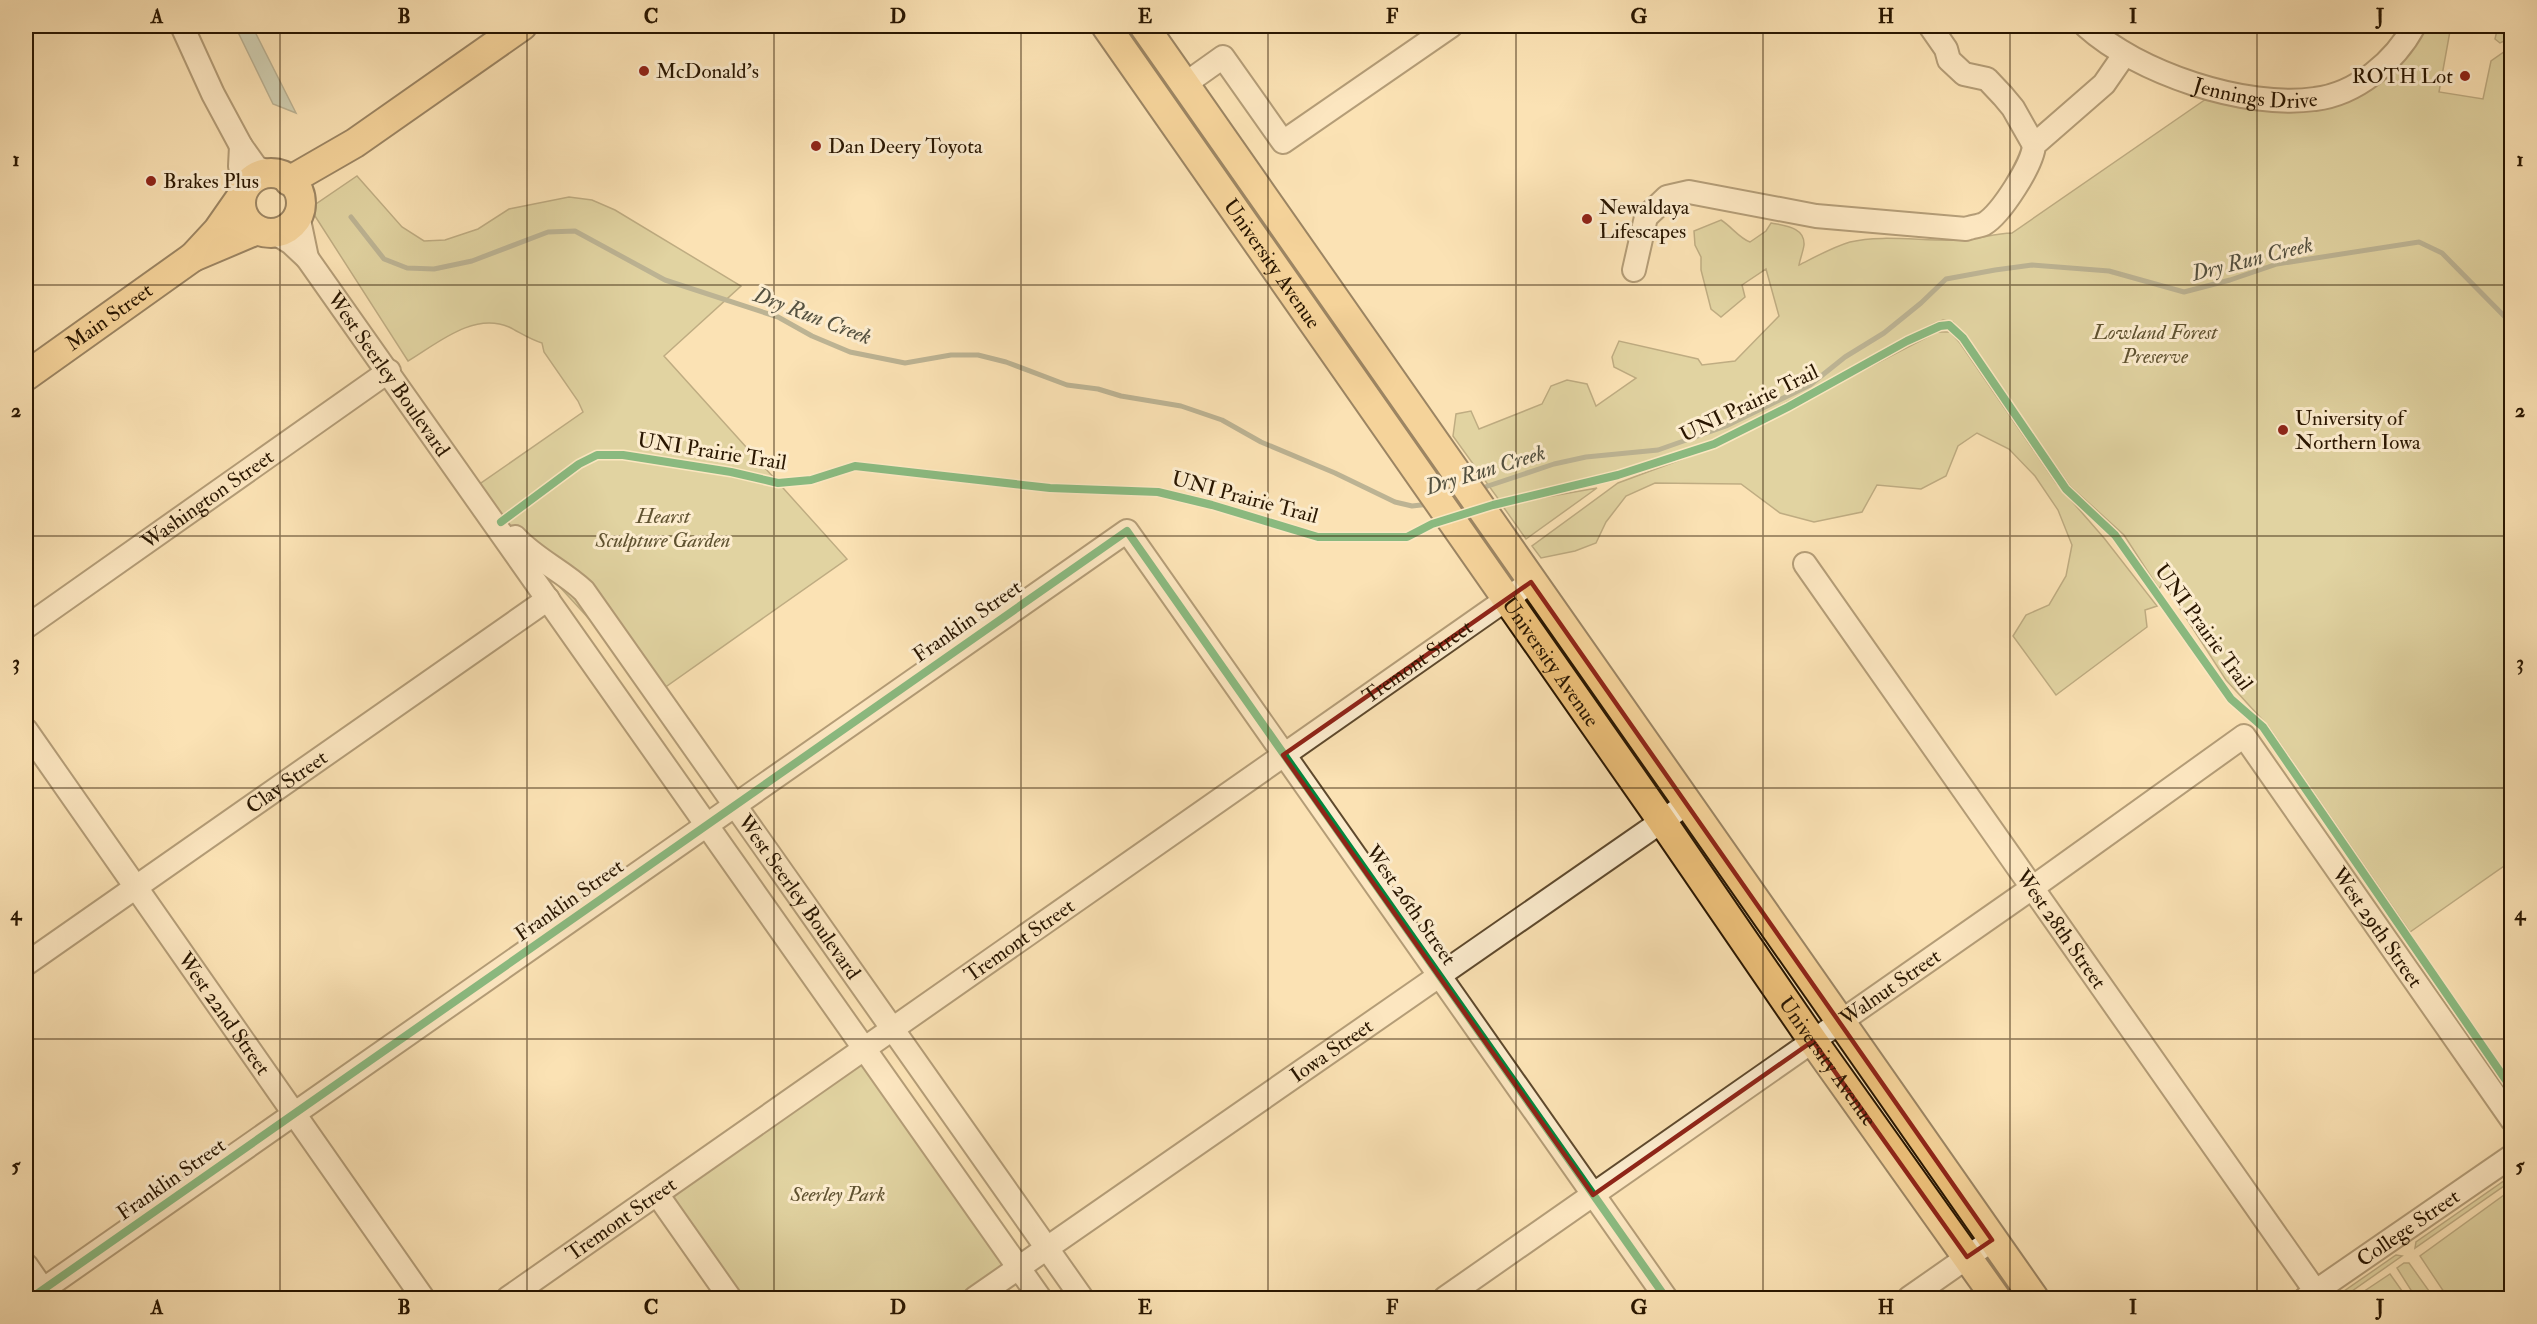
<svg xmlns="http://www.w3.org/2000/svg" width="2537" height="1324" font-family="'IM FELL Double Pica',serif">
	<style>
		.green { fill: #c2c28a; stroke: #766c45; stroke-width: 1.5 }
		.water { fill: #a0bcb4; stroke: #707a6c; stroke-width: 1.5 }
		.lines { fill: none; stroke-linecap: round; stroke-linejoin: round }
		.stream { stroke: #707a6c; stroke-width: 5 }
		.minor-casing { stroke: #5e492d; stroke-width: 26 }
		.major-casing { stroke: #291600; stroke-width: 32 }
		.minor { stroke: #fcecce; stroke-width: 22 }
		.major { stroke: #eec17a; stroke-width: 28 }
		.cycleway-casing { stroke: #fcecce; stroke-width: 11 }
		.cycleway { stroke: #00873e; stroke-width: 8 }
		.marked { fill: none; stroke: #8f2418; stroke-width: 4.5; stroke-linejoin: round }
		.grid { fill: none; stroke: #291600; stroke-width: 1.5; stroke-opacity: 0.55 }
		.poi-dot { fill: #8f2418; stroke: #fcecce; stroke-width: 2 }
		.labels { text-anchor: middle; stroke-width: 6; stroke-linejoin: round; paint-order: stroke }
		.poi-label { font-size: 21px; fill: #291600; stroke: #fcecce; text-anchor: start }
		.street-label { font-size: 21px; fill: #291600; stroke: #fcecce }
		.park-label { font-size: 21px; font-style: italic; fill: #5f5230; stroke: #fcecce }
		.water-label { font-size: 22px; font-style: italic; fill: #53503f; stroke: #fcecce }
		.neatline { fill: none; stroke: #291600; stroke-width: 2 }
		.grid-label { font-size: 20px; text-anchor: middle; font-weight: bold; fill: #291600 }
	</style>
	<rect width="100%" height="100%" fill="#fbe2b4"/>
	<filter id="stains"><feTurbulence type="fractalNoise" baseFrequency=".00333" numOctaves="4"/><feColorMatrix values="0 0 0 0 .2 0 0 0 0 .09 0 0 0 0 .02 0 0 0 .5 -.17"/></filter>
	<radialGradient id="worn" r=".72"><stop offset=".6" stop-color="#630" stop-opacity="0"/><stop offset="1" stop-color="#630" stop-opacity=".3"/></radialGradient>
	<path class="green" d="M2424 26H2453L2463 29 2462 33 2450 31 2439 92 2483 99 2491 61 2511 47V861L2410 932 2268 726 2226 680 2163 582 2159 589 2124 535 2070 486 1953 322 1943 320 1935 323C1861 360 1789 404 1714 439 1646 470 1571 483 1499 500L1453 436 1456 414 1471 411 1479 429 1542 404 1551 386 1567 380 1587 384 1596 406 1636 378 1614 367 1612 357 1619 341 1698 359 1702 365 1735 361 1779 316 1766 269 1742 285 1745 297 1721 317 1711 309 1701 270V257L1695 245 1694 231 1721 220C1732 227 1739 238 1750 242L1766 231 1771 223C1785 226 1805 227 1804 245 1803 252 1800 259 1799 265 1815 257 1833 247 1850 242 1882 234 1927 242 1961 240 1978 240 1994 233 2012 233L2209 97 2304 108Z
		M2498 26H2511V38L2500 43 2495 39Z
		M357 176 402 227 424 241 445 240 478 229 509 209 569 197 592 200 615 210 741 286 664 356 847 559 657 693 471 490 583 412 578 401 544 352 542 343C529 339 521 333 509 327 473 312 438 343 408 361L315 216 316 204Z
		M1937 332H1950L1960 343 2056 483 2104 538 2157 606 2145 610 2147 627 2056 695 2013 636 2026 615 2049 605 2066 576 2072 545 2058 510 2035 476 2009 449 1977 433 1958 446 1946 476 1921 489 1877 485 1862 512 1814 522 1780 513 1741 484 1655 483 1626 496 1606 522 1596 543 1575 551 1541 558 1532 546 1618 483 1715 447Z
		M1597 488 1526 539 1502 505Z
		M864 1049 1019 1269 975 1298H730L657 1194Z
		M2511 1176V1181L2415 1248 2416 1242Z
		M2511 1190V1298H2448L2420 1256Z
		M2396 1255 2402 1256 2342 1298H2334Z
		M2404 1263H2409L2434 1298H2416L2397 1268Z
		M2390 1274 2407 1298H2354Z"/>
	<path class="water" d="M235 26H252L296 113 273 104Z"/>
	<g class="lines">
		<path class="stream" d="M351 217 384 259 407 268 434 269 472 261 548 232 575 231 665 280 778 317 812 336 850 352 905 363 951 355H978L1006 362 1067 385 1098 389 1121 396 1181 406 1222 420 1261 442 1335 473 1395 502 1412 506 1430 504
			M1479 489 1554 464 1586 457 1658 450 1726 426 1810 385 1845 357 1884 333 1921 303 1946 279 1995 270 2032 265 2109 271 2184 292 2230 280 2277 264 2419 242 2442 253 2512 324"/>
		<g class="minor-casing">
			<g id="minor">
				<path d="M182 26 213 94 241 146"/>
				<path d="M1930 26 1946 49 1949 60 1964 74 1987 79 2003 96 2013 108 2034 145"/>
				<path id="s1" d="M2086 26C2138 73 2245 109 2315 99 2357 94 2395 61 2414 26"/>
				<path d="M1185 84 1223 57 1283 142 1451 26"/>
				<path d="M245 188 240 166 241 146 256 167 269 173"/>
				<path d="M275 233 291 243 307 258 298 215"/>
				<path id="s2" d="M307 258 1040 1298"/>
				<path d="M1634 270 1646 217 1667 197 1689 192 1816 216 1966 229C1971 227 1979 226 1984 224 2001 214 2033 164 2034 145L2104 84 2124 55"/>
				<path id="s3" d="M515 537C535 559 563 571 584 591L1082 1298"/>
				<path id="s4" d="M1805 564 2316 1292"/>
				<path id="s5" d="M26 627 389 371"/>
				<path id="s6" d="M26 730 423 1298"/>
				<path id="s7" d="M26 964 548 599"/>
				<path d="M657 1194 730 1298"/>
				<path d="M26 1265 49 1298"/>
				<path d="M31 1298 1127 531 1666 1298"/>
				<path id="s8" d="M508 1298 1531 582"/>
				<path id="s9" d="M975 1298 1688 803"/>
				<path id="s10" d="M1445 1298 2032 888 2244 736 2512 1120"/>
				<path d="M1909 1298 1992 1240"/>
				<path id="s11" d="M2306 1298 2512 1156"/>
			</g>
		</g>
		<g class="major-casing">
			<g id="major">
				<path id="s12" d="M1106 26 1662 821 1813 1041 1996 1298"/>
				<path d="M1144 26 2034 1298"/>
				<circle cx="271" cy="203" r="30"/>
				<path d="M289 181 355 143 522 26"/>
				<path d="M241 197 218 230 193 257 257 230"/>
				<path id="s13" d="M26 376 193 257"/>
			</g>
		</g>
		<use href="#minor" class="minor"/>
		<use href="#major" class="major"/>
		<g class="cycleway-casing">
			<path id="cycleway" d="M501 522 579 464 597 455H623L731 472 778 483 811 480 855 466 1050 488 1158 492 1212 505 1318 537H1407L1432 524 1493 505 1618 475 1714 444 1788 407 1907 341 1940 326 1949 325 1963 338 2066 489 2115 535 2231 699 2263 727 2512 1089
				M31 1298 1127 531 1666 1298"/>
		</g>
		<use href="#cycleway" class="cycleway"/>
	</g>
	<path d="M0 0H2537V1324H0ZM1531 582 1992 1240 1967 1257 1813 1041 1593 1195 1283 755Z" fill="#fbe2b4" fill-opacity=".55" fill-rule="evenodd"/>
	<path class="marked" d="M1531 582 1992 1240 1967 1257 1813 1041 1593 1195 1283 755Z"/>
	<path class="grid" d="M280 26V1298M527 26V1298M774 26V1298M1021 26V1298M1268 26V1298M1516 26V1298M1763 26V1298M2010 26V1298M2257 26V1298M26 285H2512M26 536H2512M26 788H2512M26 1039H2512"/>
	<g class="poi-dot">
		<circle cx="644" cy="71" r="6"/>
		<circle cx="2465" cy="76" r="6"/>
		<circle cx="816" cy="146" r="6"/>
		<circle cx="151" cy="181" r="6"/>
		<circle cx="1587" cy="219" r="6"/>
		<circle cx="2283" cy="430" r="6"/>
	</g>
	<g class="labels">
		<g class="poi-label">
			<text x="656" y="78">McDonald's</text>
			<text x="2453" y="83" text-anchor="end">ROTH Lot</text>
			<text x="828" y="153">Dan Deery Toyota</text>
			<text x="163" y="188">Brakes Plus</text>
			<text x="1599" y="214">Newaldaya<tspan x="1599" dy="24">Lifescapes</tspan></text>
			<text x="2295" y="425">University of<tspan x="2295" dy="24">Northern Iowa</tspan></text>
		</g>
		<g class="street-label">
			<text dy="7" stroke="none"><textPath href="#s1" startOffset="186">Jennings Drive</textPath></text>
			<text dy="7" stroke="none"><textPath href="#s12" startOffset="290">University Avenue</textPath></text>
			<text dy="7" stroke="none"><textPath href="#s13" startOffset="102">Main Street</textPath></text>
			<text dy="7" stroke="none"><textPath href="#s2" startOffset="142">West Seerley Boulevard</textPath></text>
			<text transform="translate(1749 403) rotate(-26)" y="7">UNI Prairie Trail</text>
			<text transform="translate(712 451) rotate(9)" y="7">UNI Prairie Trail</text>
			<text transform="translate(1245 497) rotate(15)" y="7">UNI Prairie Trail</text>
			<text dy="7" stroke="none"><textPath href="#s5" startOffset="222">Washington Street</textPath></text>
			<text transform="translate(967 621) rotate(-35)" y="7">Franklin Street</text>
			<text transform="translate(2204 627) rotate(54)" y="7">UNI Prairie Trail</text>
			<text dy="7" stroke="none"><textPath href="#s8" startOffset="1110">Tremont Street</textPath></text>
			<text dy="7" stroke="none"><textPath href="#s12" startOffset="776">University Avenue</textPath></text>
			<text dy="7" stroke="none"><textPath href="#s7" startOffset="318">Clay Street</textPath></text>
			<text dy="7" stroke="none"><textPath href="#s3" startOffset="462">West Seerley Boulevard</textPath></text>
			<text transform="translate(569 900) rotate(-35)" y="7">Franklin Street</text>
			<text transform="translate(1411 905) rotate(55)" y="7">West 26th Street</text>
			<text dy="7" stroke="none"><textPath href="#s10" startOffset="1210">West 29th Street</textPath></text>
			<text dy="7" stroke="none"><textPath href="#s4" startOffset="446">West 28th Street</textPath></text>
			<text dy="7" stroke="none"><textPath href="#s8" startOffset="624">Tremont Street</textPath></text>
			<text dy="7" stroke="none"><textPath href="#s10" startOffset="543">Walnut Street</textPath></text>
			<text dy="7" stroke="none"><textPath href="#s6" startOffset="346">West 22nd Street</textPath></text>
			<text dy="7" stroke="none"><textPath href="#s9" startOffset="434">Iowa Street</textPath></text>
			<text dy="7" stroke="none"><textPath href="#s12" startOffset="1262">University Avenue</textPath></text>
			<text transform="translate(171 1179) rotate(-35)" y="7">Franklin Street</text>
			<text dy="7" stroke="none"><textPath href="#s8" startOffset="138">Tremont Street</textPath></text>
			<text dy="7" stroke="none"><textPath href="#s11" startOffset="124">College Street</textPath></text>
		</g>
		<g class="park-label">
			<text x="2155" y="339">Lowland Forest<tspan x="2155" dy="24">Preserve</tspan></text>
			<text x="663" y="523">Hearst<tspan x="663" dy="24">Sculpture Garden</tspan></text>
			<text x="838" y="1201">Seerley Park</text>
		</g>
		<g class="water-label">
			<text transform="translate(2252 258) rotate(-14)" y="8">Dry Run Creek</text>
			<text transform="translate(813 315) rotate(21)" y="8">Dry Run Creek</text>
			<text transform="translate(1485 469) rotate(-17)" y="8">Dry Run Creek</text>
		</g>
	</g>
	<rect width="2537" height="1324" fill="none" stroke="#fbe2b4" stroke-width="66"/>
	<rect x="33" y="33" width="2471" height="1258" class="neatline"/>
	<g class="grid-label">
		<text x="157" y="23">A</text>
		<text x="404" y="23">B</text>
		<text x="651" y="23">C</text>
		<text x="898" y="23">D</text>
		<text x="1145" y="23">E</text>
		<text x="1392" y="23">F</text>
		<text x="1639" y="23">G</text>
		<text x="1886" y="23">H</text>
		<text x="2133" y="23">I</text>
		<text x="2380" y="23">J</text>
		<text x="16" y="166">1</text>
		<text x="2520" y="166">1</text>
		<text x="16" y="417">2</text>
		<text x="2520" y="417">2</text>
		<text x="16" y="669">3</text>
		<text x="2520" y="669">3</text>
		<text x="16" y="920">4</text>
		<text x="2520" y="920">4</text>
		<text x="16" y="1172">5</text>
		<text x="2520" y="1172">5</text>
		<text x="157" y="1314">A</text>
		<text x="404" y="1314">B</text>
		<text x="651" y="1314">C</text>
		<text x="898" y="1314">D</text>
		<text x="1145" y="1314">E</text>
		<text x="1392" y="1314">F</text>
		<text x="1639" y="1314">G</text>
		<text x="1886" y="1314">H</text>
		<text x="2133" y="1314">I</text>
		<text x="2380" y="1314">J</text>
	</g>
	<rect width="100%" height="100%" filter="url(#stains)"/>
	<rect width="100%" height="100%" fill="url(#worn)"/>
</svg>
